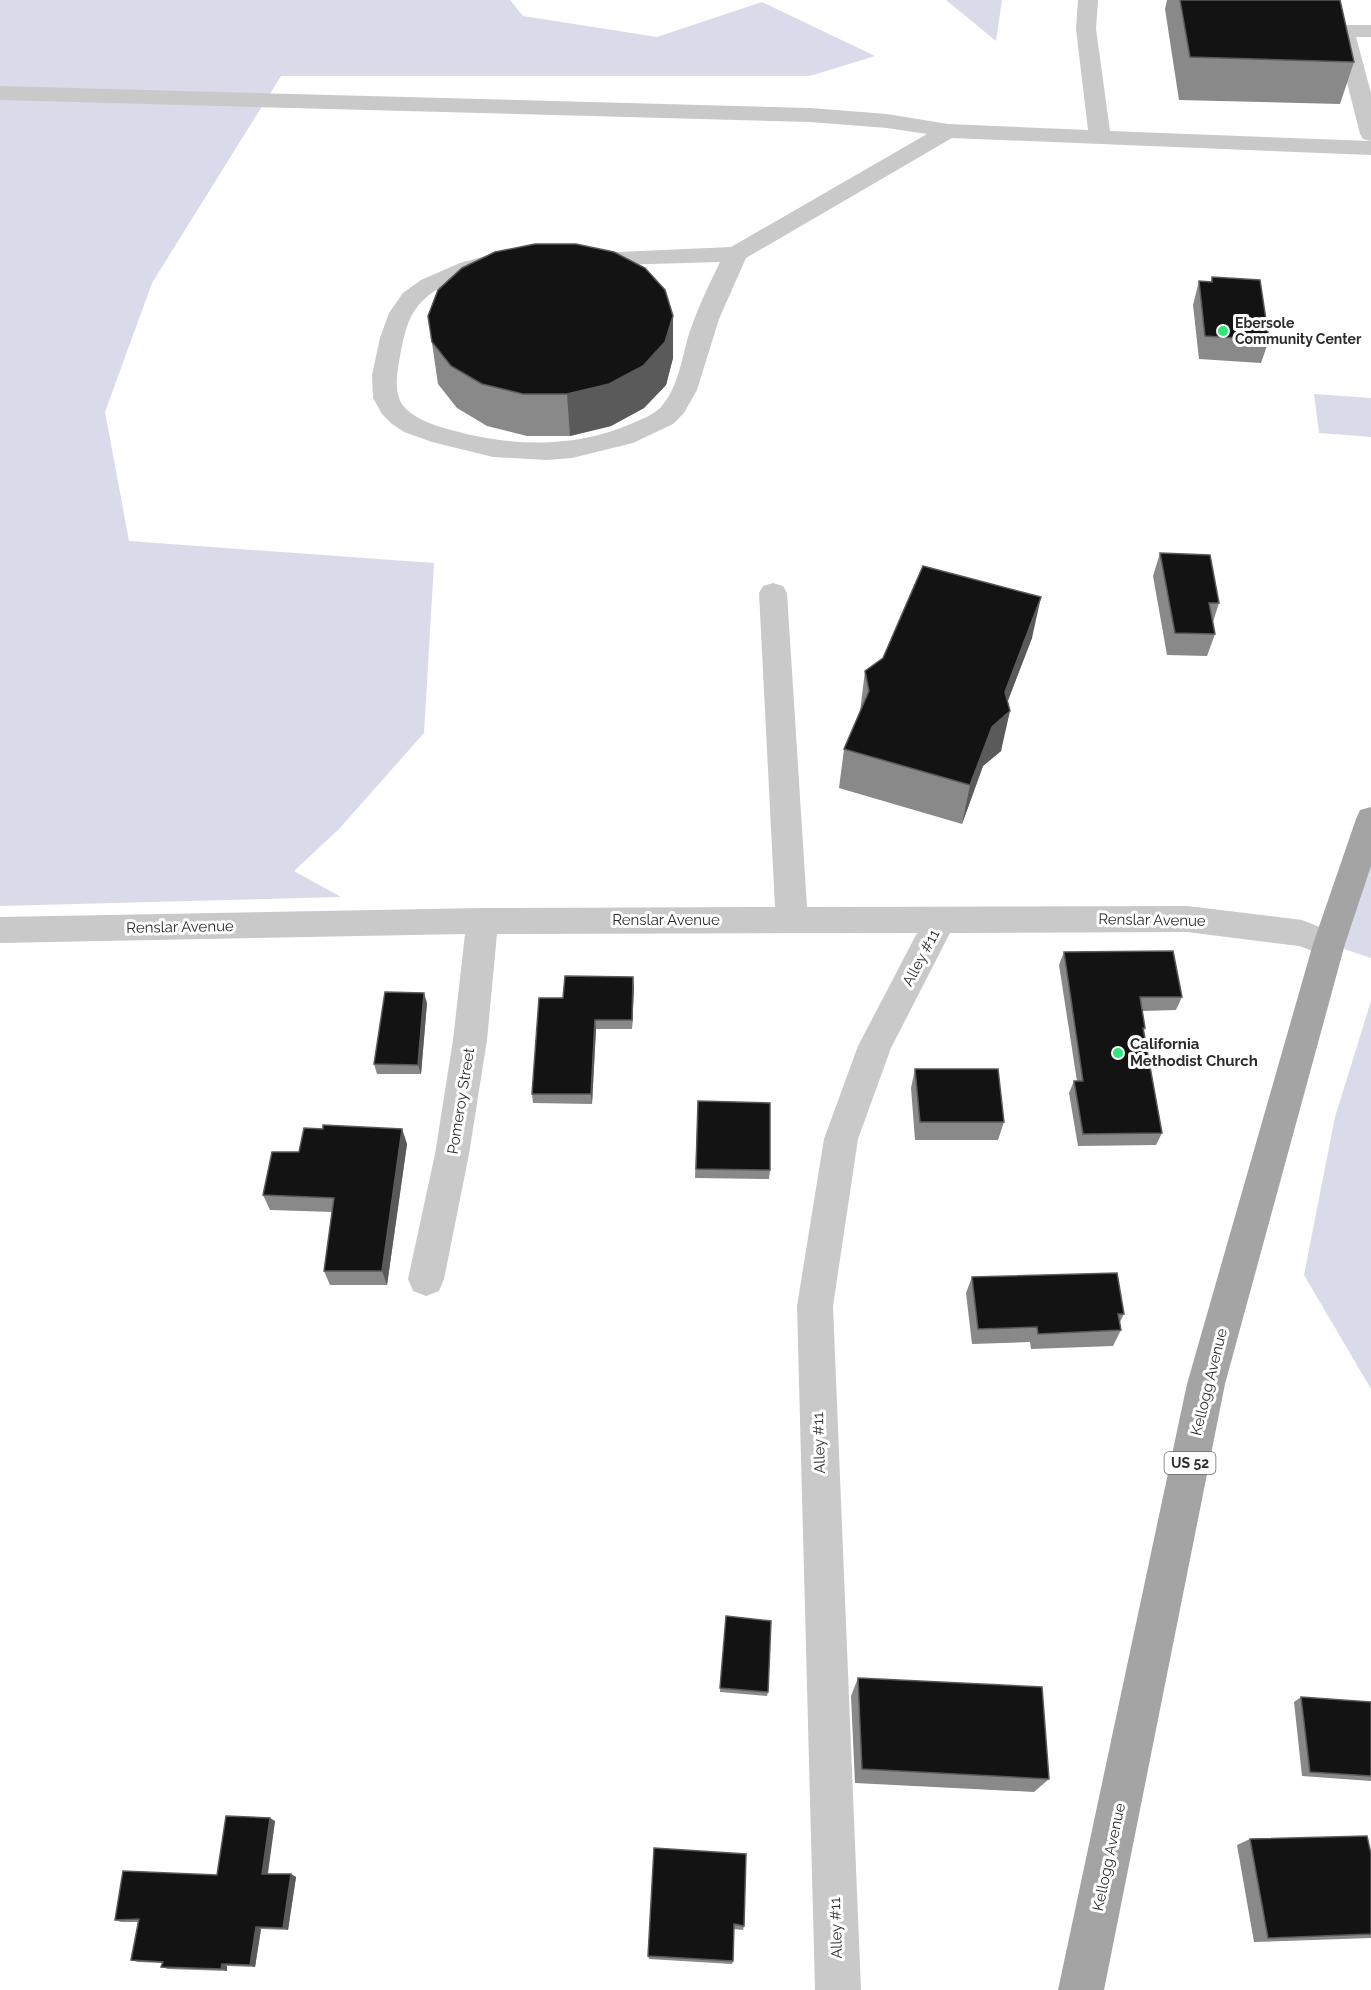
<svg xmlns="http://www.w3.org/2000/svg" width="1371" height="1990" font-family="Raleway,sans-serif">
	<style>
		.green { fill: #d9dbea }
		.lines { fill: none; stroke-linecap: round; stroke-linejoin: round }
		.minor { fill: #c9c9c9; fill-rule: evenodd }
		.major { fill: #a4a4a4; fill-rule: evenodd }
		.wall { fill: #898989 }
		.shaded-wall { fill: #5a5a5a }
		.building { fill: #131313; stroke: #5a5a5a; stroke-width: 1.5 }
		.poi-dot { fill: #2be773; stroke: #fff; stroke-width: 2 }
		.labels { text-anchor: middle; stroke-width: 6; stroke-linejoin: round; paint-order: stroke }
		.far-poi-label { font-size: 14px; font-weight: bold; fill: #2c2c2c; stroke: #fff; text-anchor: start }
		.shield { fill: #fff; stroke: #6b6b6b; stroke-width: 1.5 }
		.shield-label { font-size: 14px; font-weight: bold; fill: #2c2c2c }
		.street-label { font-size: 15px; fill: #2c2c2c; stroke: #fff }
		.poi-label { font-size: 15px; font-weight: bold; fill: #2c2c2c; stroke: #fff; text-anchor: start }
	</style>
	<rect width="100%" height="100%" fill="#fff"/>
	<path class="green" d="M0 0H510L523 16 657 37 762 2 875 56 810 76H281L152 283 105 412 129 541 434 563 424 733 339 829 294 871 341 897 0 906Z
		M946 0H1002L996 41Z
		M1314 394 1371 398V437L1319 433Z
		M1371 819V958L1329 944Z
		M1371 1001V1389L1304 1275 1335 1117Z"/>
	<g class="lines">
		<path class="minor" d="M1078 0H1098L1096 29 1110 131 1371 141V155L952 138 746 258 719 319 697 390 684 413 673 424 633 443 572 458 546 460 493 457 432 442 404 432 392 424 382 414 373 398 372 375 380 338 389 313 403 293 421 280 460 263 493 254 511 255 515 260 511 265C480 273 435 280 415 310 405 325 402 345 399 362 396 378 394 397 406 409 419 421 439 427 455 431 514 447 577 448 633 423 642 419 653 415 660 408 680 387 682 353 691 328 699 305 710 283 720 262L581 266 573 264 569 259 573 254 731 247 927 134 887 128 810 122 0 100V86L810 108 887 114 948 124 1088 130 1076 29Z
			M1344 25H1371V37H1356L1371 93V141L1363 139 1360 134 1334 31 1337 27Z
			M773 583 783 586 787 593 807 907 1187 906 1302 920 1340 935 1345 944 1340 953 1329 957 1299 946 1187 932 950 933 891 1048 858 1139 833 1306 861 1990H815L797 1306 824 1139 858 1046 917 933 497 934 487 1040 469 1154 444 1279 439 1291 426 1296 413 1291 408 1279 435 1154 453 1040 465 934 0 943V917L482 908 775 907 759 593 763 586Z"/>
		<path class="major" d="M1371 807V866L1345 944 1225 1384 1104 1990H1058L1187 1384 1313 944 1356 819 1360 810Z"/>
	</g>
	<path class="wall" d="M1167 0H1340L1354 62 1340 104 1179 100 1165 9Z
		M1212 277 1269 340 1261 363 1199 359 1193 305 1199 281 1211 282Z
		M428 316 673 358 666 385 644 408 611 426 570 436H527L487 426 457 408 438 384Z
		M1160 553 1219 603 1213 622 1215 634 1207 656 1167 655 1153 576Z
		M1032 638 1007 702 1001 751 983 766 962 824 839 788 844 749 860 712 865 671Z
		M1064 952 1182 997 1176 1010 1142 1011 1145 1028 1144 1031 1162 1133 1156 1145 1078 1146 1069 1093 1074 1081H1077L1059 965Z
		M634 987 632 1029H596L592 1104 533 1103 532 1094 563 998Z
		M427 1003 421 1074H377L374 1064Z
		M915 1069 1004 1122 998 1140H915L911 1088Z
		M698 1101 770 1170 769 1179 695 1178Z
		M323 1129H402L407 1144 387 1285H330L324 1271 332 1212 270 1210 263 1195 299 1152Z
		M972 1277 1124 1314 1120 1322 1121 1330 1113 1346 1031 1349 1030 1342 972 1344 966 1293Z
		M726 1616 768 1692 767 1696 720 1692Z
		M858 1678 1049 1779 1034 1792 855 1783 851 1696Z
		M1301 1697 1371 1702V1781L1302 1776 1294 1702Z
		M275 1821 268 1874H291L296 1877 288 1930 261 1929 255 1967 227 1966V1971L168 1969 161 1967 162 1963 138 1962 131 1960 138 1922H121L115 1920 217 1875Z
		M1250 1839 1371 1854V1938L1254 1942 1237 1845Z
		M654 1848 744 1926 743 1930 734 1929 733 1961 732 1964 649 1959 648 1956Z"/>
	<path class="shaded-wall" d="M673 316V358L666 385 644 408 611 426 570 436 567 394Z
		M1041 597 1032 638 1001 719 1010 711 1001 751 983 766 962 824 970 785Z
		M633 977 634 987 632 1029V1020Z
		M424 993 427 1003 421 1074 418 1065Z
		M595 1020 596 1029 592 1104 591 1094Z
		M402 1129 407 1144 387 1285 382 1271Z
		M270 1818 275 1821 267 1877 262 1874Z
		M291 1874 296 1877 288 1930 283 1928Z
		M256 1927 261 1929 255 1967 250 1965Z
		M222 1964 227 1966V1971L221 1969Z"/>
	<path class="building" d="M1180 0H1340L1354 62 1190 57Z
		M535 244H576L614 252 645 268 665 290 673 316 665 342 643 366 609 384 567 394H523L482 384 451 366 432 342 428 316 438 290 462 268 495 252Z
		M1212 277 1260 280 1269 340 1205 336 1199 281 1212 282Z
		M1160 553 1210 555 1219 603H1209L1215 634 1175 633Z
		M923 566 1041 597 1005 692 1010 711 992 727 970 785 844 749 869 691 865 671 883 658Z
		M1173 951 1182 997H1140L1145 1028H1143L1162 1133 1083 1134 1074 1081H1083L1064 952Z
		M565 976 633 977 632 1020H595L591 1094H532L539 998H563Z
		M385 992 424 993 418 1065 374 1064Z
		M915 1069H998L1004 1122H920Z
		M698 1101 770 1103V1170L696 1169Z
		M323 1125 402 1129 382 1271H324L334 1198 263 1195 272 1152H299L304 1128 323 1129Z
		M1117 1273 1124 1314H1118L1121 1330 1038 1334 1037 1327 978 1329 972 1277Z
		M726 1616 771 1621 768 1692 720 1688Z
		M858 1678 1042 1687 1049 1779 862 1769Z
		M1301 1697 1371 1702V1776L1310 1772Z
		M226 1816 270 1818 262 1874H291L283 1928 256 1927 250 1965 222 1964 221 1969 161 1967 163 1962 131 1960 139 1919 115 1920 123 1871 217 1875Z
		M1367 1836 1371 1854V1934L1268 1938 1250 1839Z
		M654 1848 746 1854 744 1926 734 1924 733 1961 648 1956Z"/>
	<g class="poi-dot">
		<circle cx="1223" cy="331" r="6"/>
		<circle cx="1118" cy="1053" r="6"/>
	</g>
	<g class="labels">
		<g class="far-poi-label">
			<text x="1235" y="328">Ebersole<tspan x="1235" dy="16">Community Center</tspan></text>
		</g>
		<rect class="shield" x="1164.5" y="1452" width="51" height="22" rx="4.5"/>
		<g class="shield-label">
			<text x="1190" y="1468">US 52</text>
		</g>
		<g class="street-label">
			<text x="666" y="925">Renslar Avenue</text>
			<text transform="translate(1152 920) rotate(1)" y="5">Renslar Avenue</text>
			<text transform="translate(180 927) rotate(-1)" y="5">Renslar Avenue</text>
			<text transform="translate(921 958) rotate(-62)" y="5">Alley #11</text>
			<text transform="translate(461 1101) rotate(-81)" y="5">Pomeroy Street</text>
			<text transform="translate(1209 1382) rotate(-76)" y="5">Kellogg Avenue</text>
			<text transform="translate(819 1443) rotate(-92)" y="5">Alley #11</text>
			<text transform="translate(1109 1857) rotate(-78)" y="5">Kellogg Avenue</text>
			<text transform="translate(836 1928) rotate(-92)" y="5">Alley #11</text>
		</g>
		<g class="poi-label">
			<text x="1130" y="1049">California<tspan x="1130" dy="17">Methodist Church</tspan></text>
		</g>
	</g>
</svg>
